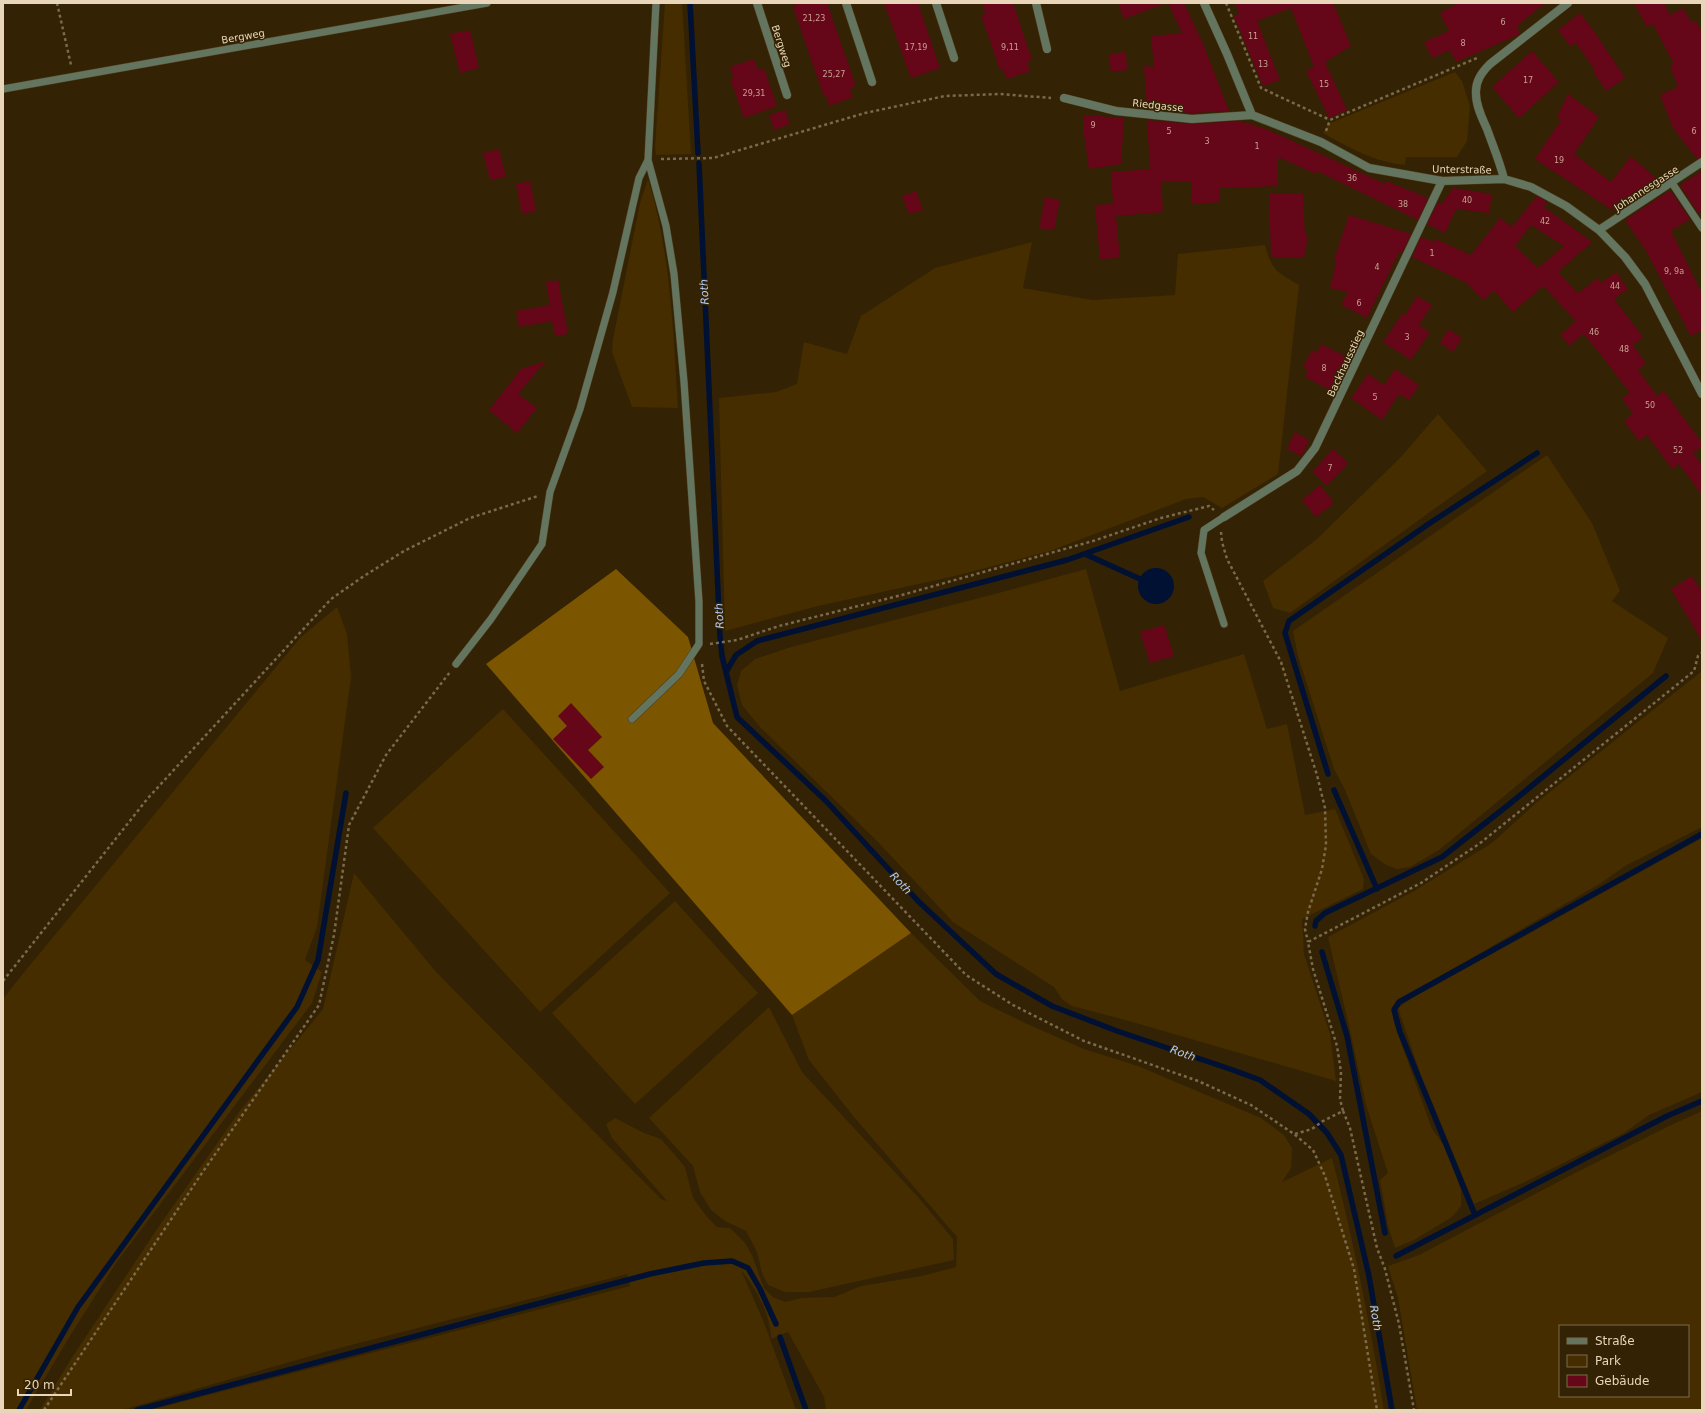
<svg xmlns="http://www.w3.org/2000/svg" width="1705" height="1413" font-family="'DejaVu Sans',sans-serif">
	<style>
		.green { fill: #452d00; fill-rule: evenodd }
		.forest { fill: #7b5500 }
		.water { fill: #001134 }
		.lines { fill: none; stroke-linecap: round; stroke-linejoin: round }
		.stream { stroke: #001134; stroke-width: 5.5 }
		.building { fill: #660619; fill-rule: evenodd }
		.lane-casing { stroke: #503f20; stroke-width: 8 }
		.street-casing { stroke: #503f20; stroke-width: 9 }
		.path { stroke: #7b6a4c; stroke-width: 2.5; stroke-dasharray: 3 3; stroke-linecap: butt }
		.lane { stroke: #64755f; stroke-width: 7 }
		.street { stroke: #64755f; stroke-width: 8 }
		.labels { text-anchor: middle; stroke-width: 3; stroke-linejoin: round; paint-order: stroke }
		.number-label { font-size: 8px; fill: #c8a292 }
		.street-label { font-size: 10px; fill: #e9d6ba; stroke: #332203 }
		.water-label { font-size: 11px; font-style: italic; fill: #b3cdf4; stroke: #332203 }
	</style>
	<rect width="100%" height="100%" fill="#332203"/>
	<path class="green" d="M665 3H682L691 154 656 155 655 147Z
		M1455 72 1462 81 1470 106 1467 141 1457 157H1406L1405 165C1374 162 1350 148 1323 133L1328 124Z
		M648 179C671 253 673 331 678 408L632 407 612 352 613 339 640 203Z
		M1032 242 1023 288 1092 300 1175 295 1178 254 1265 245C1272 271 1277 272 1299 285L1278 474 1222 508 1203 497 1186 499 1050 551 955 576 818 606 725 631 719 398 776 392 797 384 804 342 847 354 861 316 935 268Z
		M1438 414 1487 471 1290 613 1273 608 1263 581 1317 539 1401 457Z
		M1547 455 1592 523 1620 591 1612 601 1668 638 1653 673 1439 850 1410 867 1397 869 1386 865 1371 854 1345 790 1334 769 1298 656 1293 631Z
		M1086 569 1120 691 1244 654 1267 729 1287 724 1305 815 1335 809 1364 879 1363 889 1302 919 1304 954 1330 1034 1336 1081 1129 1021 1072 1006 1062 999 1054 987 953 922 878 842 760 727 742 705 737 685 741 671 755 659 791 647 1006 591Z
		M337 607 347 634 351 677 317 927 305 960 322 972 312 1003 116 1263 68 1339 26 1410H3V999L21 976 300 638Z
		M1702 671V827L1625 866 1601 883 1397 1001 1392 1008 1394 1023 1432 1129 1446 1148 1461 1190V1206L1452 1217 1414 1240 1395 1248 1388 1226 1380 1180 1388 1173 1366 1105 1349 1026 1328 937 1414 891 1492 843 1536 803Z
		M503 709 670 893 540 1012 373 828Z
		M1702 838V1092L1649 1115 1624 1133 1527 1181 1474 1204 1420 1073 1398 1008 1412 998Z
		M354 873 437 973 661 1199 667 1201 612 1138 606 1124 615 1118 644 1133 661 1139 675 1155 685 1167 693 1198 707 1217 717 1227 730 1228 745 1243 752 1255 764 1288 773 1297 785 1302 802 1298 834 1297 861 1286 922 1276 956 1267 957 1237 854 1117 809 1060 792 1015 911 933 980 1001 1025 1023 1084 1049 1138 1066 1261 1118 1284 1135 1292 1148 1291 1168 1282 1182 1332 1158C1354 1241 1370 1325 1384 1410H826L824 1397 788 1332 771 1339C770 1313 757 1290 741 1270L763 1320 796 1410H150L630 1286 627 1274 332 1350 122 1410H40L71 1359 157 1229 239 1112 323 1009Z
		M675 901 758 993 635 1104 552 1013Z
		M769 1007 802 1072 918 1197 953 1239 954 1260 809 1292H785L768 1285 762 1273 757 1252 746 1231 725 1221 711 1210 700 1192 693 1166 649 1118Z
		M1702 1111V1410H1417L1398 1298 1388 1266 1419 1255 1577 1172 1669 1126ZM1560 1326H1688V1396H1560Z"/>
	<path class="forest" d="M616 569 688 637 713 723 911 933 792 1015 486 664Z"/>
	<path class="water" d="M1138 586a18 18 0 1 1 36 0a18 18 0 1 1-36 0Z"/>
	<g class="lines">
		<path class="stream" d="M690 3 698 153
			M699 163 720 637 722 656 737 717 826 801 918 901 996 974 1052 1006 1117 1031 1230 1069 1260 1080 1309 1114 1327 1133 1341 1155 1369 1276 1392 1410
			M1085 554 1140 579
			M726 672 736 655 757 641 1067 560 1189 517
			M1328 774 1285 633 1289 621 1430 523 1537 453
			M1334 790 1377 889
			M1315 926 1316 921 1325 913 1442 857 1507 806 1666 676
			M1322 952 1347 1036 1385 1233
			M1475 1215 1400 1032 1394 1010 1399 1002 1702 834
			M1396 1256 1667 1116 1702 1101
			M780 1337 806 1410
			M19 1410 78 1307 297 1007 318 960 346 793
			M137 1410 650 1274 704 1263 732 1261 748 1268 760 1289 776 1324"/>
	</g>
	<path class="building" d="M794 3H827L856 86 850 88 853 97 829 106 827 96 824 97 793 7 795 6Z
		M884 3H918L940 68 911 78Z
		M982 3H1013L1032 60 1027 62 1030 71 1007 79 1003 69 1000 70 981 15 986 14Z
		M1118 3H1163V4L1124 19Z
		M1168 3H1184L1204 46 1229 111 1192 113 1147 109 1144 66 1154 67 1151 36 1182 33Z
		M1235 3H1333L1351 46 1325 62 1347 110 1329 118 1306 71 1314 67 1291 8 1257 21 1280 80 1263 86 1234 16 1239 14Z
		M1458 3H1545L1517 26 1520 34 1456 62 1450 50 1432 58 1424 42 1449 31 1440 13Z
		M1634 3H1664L1670 15 1683 8 1692 23 1696 21 1702 32V157L1697 159 1673 128 1660 95 1678 87 1670 66 1674 64 1653 24 1647 27Z
		M1580 13 1596 34 1625 78 1606 91 1593 71 1595 70 1576 43 1571 47 1558 30Z
		M470 30 479 68 460 73 450 34Z
		M1532 51 1559 82 1519 118 1492 87Z
		M1126 52 1127 70 1111 72 1109 54Z
		M754 59 758 70 764 68 777 106 744 118 730 79 734 78 730 67Z
		M1568 94 1599 117 1574 154 1611 182 1631 156 1661 183 1619 210 1616 207 1612 210 1535 159 1561 120 1557 117Z
		M785 110 790 124 774 130 769 115Z
		M1084 115 1124 118 1121 164 1089 169 1084 134Z
		M1147 120 1192 124 1240 121 1266 129 1385 184 1386 181 1428 198 1418 220 1317 171 1316 174 1278 157V186L1219 188 1220 202 1192 204 1191 182H1161L1163 212 1116 216 1120 258 1100 259 1095 205 1113 204 1111 172 1150 169Z
		M499 149 506 177 490 180 483 153Z
		M1702 171V210L1698 213 1680 185Z
		M530 181 536 211 522 214 516 184Z
		M1453 188 1492 194 1489 213 1456 209 1445 233 1427 224 1438 202 1442 204Z
		M916 191 923 210 909 214 902 196Z
		M1669 191H1671L1690 219 1671 231 1702 294V330L1691 336 1645 249 1625 220Z
		M1303 193 1305 236H1308L1304 257H1271L1269 194Z
		M1537 196 1547 202 1544 207 1592 242 1558 272 1578 293 1598 278 1601 283 1616 272 1628 289 1614 299 1643 337 1633 345 1646 363 1638 370 1657 396 1664 391 1702 443V447L1693 453 1702 465V495L1679 464 1672 469 1647 435 1639 441 1624 421 1633 414 1622 398 1630 393 1598 351 1583 334 1570 346 1560 335 1576 321 1543 286 1513 312 1494 291 1483 300 1467 283 1412 257 1421 237 1435 242 1436 239 1471 255 1500 218 1512 227ZM1531 225 1564 246 1538 268 1515 246Z
		M1045 197 1060 200 1054 230 1039 228Z
		M1349 215 1411 234 1402 253 1399 252 1367 318 1341 305 1348 292 1330 288 1336 261 1334 260Z
		M558 280 568 334 555 336 552 321 519 327 516 311 550 305 546 282Z
		M1417 296 1432 305 1419 325 1430 332 1411 360 1383 342 1402 314 1405 315Z
		M1448 329 1462 338 1453 352 1440 343Z
		M1321 344 1347 357 1330 390 1305 377 1308 370 1303 367 1312 350 1317 353Z
		M546 361 518 394 537 408 517 433 489 410 521 369Z
		M1395 369 1419 385 1409 400 1399 394 1382 420 1351 398 1368 374 1384 385Z
		M1295 432 1309 440 1302 456 1287 449Z
		M1333 449 1348 463 1327 486 1312 472Z
		M1320 485 1334 503 1316 517 1302 500Z
		M1692 576 1702 592V641L1671 589Z
		M1164 625 1174 656 1150 663 1140 632Z
		M571 703 602 737 588 750 604 767 591 779 553 739 567 726 558 716Z"/>
	<g class="lines">
		<g class="lane-casing">
			<path id="lane" d="M3 89 487 3
				M1672 183 1702 228
				M1224 517 1204 530 1201 553 1224 624
				M456 664 491 619 542 544 550 492 580 409 613 292 639 178 648 160
				M632 719 679 674 699 644V602L684 382 674 274 666 226 648 160 656 3"/>
		</g>
		<g class="street-casing">
			<path id="street" d="M757 3 787 95
				M846 3 872 82
				M936 3 954 58
				M1036 3 1047 49
				M1204 3 1227 54 1252 115 1321 142 1369 168 1442 181 1504 179 1531 187 1566 206 1599 230 1625 257 1645 284 1702 394
				M1064 98 1116 111 1192 119 1252 115
				M1504 179C1500 162 1493 146 1487 129 1482 118 1476 106 1476 94 1475 81 1482 72 1490 64L1568 3
				M1599 230 1702 162
				M1224 517 1297 471 1315 448 1442 181"/>
		</g>
		<path class="path" d="M57 3 71 65
			M1226 3 1261 88 1330 120
			M1326 131 1330 120 1477 58
			M661 159 713 158 865 113 945 96 1000 94 1051 98
			M1221 532 1222 542 1227 559 1281 662 1317 775 1325 808 1326 845 1322 869 1308 912 1305 929 1308 942
			M710 644 737 640 779 626 902 595 1093 541 1161 518 1209 506 1214 510
			M702 664 704 681 727 726 966 975 1013 1005 1084 1041 1198 1081 1251 1105 1294 1134 1313 1150 1325 1176 1354 1269 1377 1410
			M3 981 148 798 331 599 364 576 404 551 470 518 538 496
			M1343 1111 1350 1128 1377 1248 1385 1269 1399 1324 1414 1410
			M1295 1134 1312 1129 1323 1121 1343 1111 1340 1099 1341 1072 1337 1046 1313 969 1308 942 1421 883 1479 844 1694 671 1698 656 1702 653
			M44 1410 202 1173 319 1005 334 935 349 825 386 755 450 672"/>
		<use href="#lane" class="lane"/>
		<use href="#street" class="street"/>
	</g>
	<g class="labels">
		<g class="number-label">
			<text x="814" y="21">21,23</text>
			<text x="1503" y="25">6</text>
			<text x="1253" y="39">11</text>
			<text x="1463" y="46">8</text>
			<text x="916" y="50">17,19</text>
			<text x="1010" y="50">9,11</text>
			<text x="1263" y="67">13</text>
			<text x="834" y="77">25,27</text>
			<text x="1528" y="83">17</text>
			<text x="1324" y="87">15</text>
			<text x="754" y="96">29,31</text>
			<text x="1093" y="128">9</text>
			<text x="1169" y="134">5</text>
			<text x="1694" y="134">6</text>
			<text x="1207" y="144">3</text>
			<text x="1257" y="149">1</text>
			<text x="1559" y="163">19</text>
			<text x="1352" y="181">36</text>
			<text x="1467" y="203">40</text>
			<text x="1403" y="207">38</text>
			<text x="1545" y="224">42</text>
			<text x="1432" y="256">1</text>
			<text x="1377" y="270">4</text>
			<text x="1674" y="274">9, 9a</text>
			<text x="1615" y="289">44</text>
			<text x="1359" y="306">6</text>
			<text x="1594" y="335">46</text>
			<text x="1407" y="340">3</text>
			<text x="1624" y="352">48</text>
			<text x="1324" y="371">8</text>
			<text x="1375" y="400">5</text>
			<text x="1650" y="408">50</text>
			<text x="1678" y="453">52</text>
			<text x="1330" y="471">7</text>
		</g>
		<g class="street-label">
			<text transform="translate(243 36) rotate(-10)" y="4">Bergweg</text>
			<text transform="translate(782 46) rotate(72)" y="4">Bergweg</text>
			<text transform="translate(1158 105) rotate(6)" y="4">Riedgasse</text>
			<text transform="translate(1462 169) rotate(1)" y="4">Unterstraße</text>
			<text transform="translate(1646 188) rotate(-33)" y="4">Johannesgasse</text>
			<text transform="translate(1345 363) rotate(-65)" y="4">Backhausstieg</text>
		</g>
		<g class="water-label">
			<text transform="translate(704 292) rotate(-93)" y="4">Roth</text>
			<text transform="translate(719 616) rotate(-93)" y="4">Roth</text>
			<text transform="translate(901 883) rotate(47)" y="4">Roth</text>
			<text transform="translate(1183 1053) rotate(20)" y="4">Roth</text>
			<text transform="translate(1376 1318) rotate(80)" y="4">Roth</text>
		</g>
	</g>
	<rect width="1705" height="1413" fill="none" stroke="#e9d6ba" stroke-width="8"/>
	<rect x="1559" y="1325" width="130" height="72" fill="#332203" stroke="#7c6a4c"/>
	<rect x="1567" y="1338" width="20" height="6" fill="#64755f" stroke="#7c6a4c"/>
	<text x="1595" y="1345" font-size="12" fill="#e9d6ba">Straße</text>
	<rect x="1567" y="1355" width="20" height="12" fill="#452d00" stroke="#7c6a4c"/>
	<text x="1595" y="1365" font-size="12" fill="#e9d6ba">Park</text>
	<rect x="1567" y="1375" width="20" height="12" fill="#660619" stroke="#7c6a4c"/>
	<text x="1595" y="1385" font-size="12" fill="#e9d6ba">Gebäude</text>
	<path d="M18 1389v6h53v-6" fill="none" stroke="#e9d6ba" stroke-width="2"/>
	<text x="24" y="1389" font-size="12" fill="#e9d6ba" stroke="#332203" stroke-width="3" paint-order="stroke">20 m</text>
</svg>
